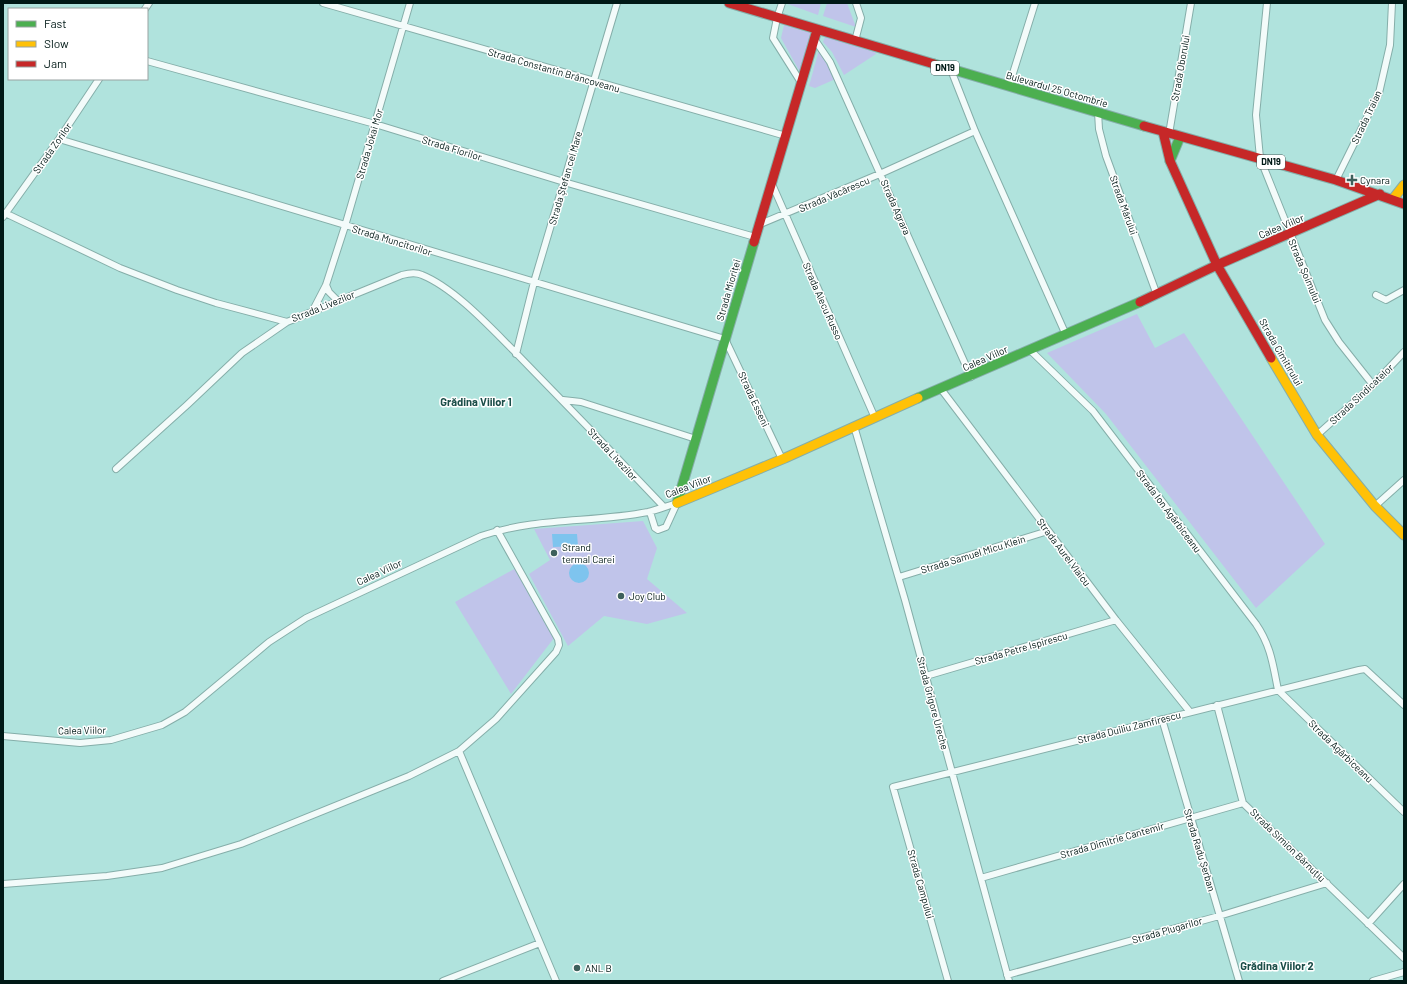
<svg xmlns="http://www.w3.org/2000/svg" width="1407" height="984" font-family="Barlow,sans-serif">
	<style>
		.green { fill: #c0c4ea }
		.water { fill: #7ec4ee }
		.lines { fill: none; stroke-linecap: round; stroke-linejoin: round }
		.street-casing { stroke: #85aea9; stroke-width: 8 }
		.fast-casing { stroke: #85aea9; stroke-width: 11 }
		.slow-casing { stroke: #85aea9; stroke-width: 11 }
		.jam-casing { stroke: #85aea9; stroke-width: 11 }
		.street { stroke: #f3fbfa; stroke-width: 6 }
		.fast { stroke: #4caf50; stroke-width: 9 }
		.slow { stroke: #ffc107; stroke-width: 9 }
		.jam { stroke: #c62828; stroke-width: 9 }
		.poi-dot { fill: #3e605c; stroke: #fff; stroke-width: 1.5 }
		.labels { text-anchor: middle; stroke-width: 3; stroke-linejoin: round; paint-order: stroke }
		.shield { fill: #fff; stroke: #4c5e5c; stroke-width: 1 }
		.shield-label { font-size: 9px; font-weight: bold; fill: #001916 }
		.street-label { font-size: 10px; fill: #001916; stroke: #fff }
		.poi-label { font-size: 10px; fill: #001916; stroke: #fff; text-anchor: start }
		.neighbourhood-label { font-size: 11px; font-weight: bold; fill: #1b4d48; stroke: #fff }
	</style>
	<rect width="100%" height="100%" fill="#b0e3dd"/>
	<path class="green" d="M785 3H821L818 15Z
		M827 3H847L856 27 823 16Z
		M784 25 814 34 801 74 781 38Z
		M825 37 875 52 876 54 844 75 832 52 823 42Z
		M819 50 838 78 815 88 809 86Z
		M1137 314 1155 348 1184 333 1325 544 1256 608 1106 414 1047 353Z
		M643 521 657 548 647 579 687 613 647 624 604 616 568 646 529 574 550 560 534 529Z
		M516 568 554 638 511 694 455 602Z"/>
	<path class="water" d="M552 534H577L578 546 553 547Z
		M569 573a10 10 0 1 1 20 0a10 10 0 1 1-20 0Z"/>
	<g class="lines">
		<g class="street-casing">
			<path id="street" d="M323 3 786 136
				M782 3 777 18 773 38 802 84
				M1267 3 1256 115 1260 158 1325 320 1339 342 1373 385
				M145 9 149 3
				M815 40 830 62 971 377
				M855 41 861 18 856 3
				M147 61 375 124 564 182 755 237
				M951 70 975 131 1066 335
				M1009 86 1035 3
				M1098 112 1099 129 1106 156 1157 295
				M1169 134 1191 3
				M59 139 725 339 782 459
				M1336 180 1379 93 1390 45 1392 3
				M772 184 875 418
				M5 213 120 268 177 290 216 303 287 322 402 275C409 273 416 272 422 275 454 288 489 326 513 350 564 402 614 454 664 507
				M3 217 59 139 99 79
				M758 225 882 173 975 131
				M326 285 329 292 338 301
				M1376 295 1386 300 1404 290
				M312 312 326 285 345 226 410 3
				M1030 350 1093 411 1256 624C1271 646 1273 665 1278 690
				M516 354 534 282 617 3
				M941 389 1116 620 1190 712
				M563 400 581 402 696 439
				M854 426 905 600 1009 981
				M1317 435 1373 385 1404 352
				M116 469 187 405 242 353 287 322
				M1375 506 1404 480
				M650 512 655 528 658 530 666 527 677 503
				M899 577 1048 531
				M926 676 1116 620
				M1278 690 1404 812
				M1217 705 1243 803 1404 958
				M1162 719 1239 981
				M3 736 80 743 111 740 162 725 185 712 269 642 306 618 481 536C538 517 591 523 648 512 657 510 667 506 677 503
				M459 751 556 981
				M981 878 1243 803
				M3 884 107 876 162 868 241 844 409 776 459 751 496 719 556 652 559 645 558 639 497 530
				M1368 924 1404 884
				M1007 975 1219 916 1327 883
				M443 981 540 943
				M948 981 893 787 1359 670 1365 669 1404 705
				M1373 981 1404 972"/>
		</g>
		<g class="fast-casing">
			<path id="fast" d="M934 64 1144 126
				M1170 161 1180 137
				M918 398 1140 302
				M677 503 754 242"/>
		</g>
		<g class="slow-casing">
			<path id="slow" d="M1393 199 1404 185
				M1271 358 1317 435 1375 506 1404 535
				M677 503 785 458 918 398"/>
		</g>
		<g class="jam-casing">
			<path id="jam" d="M729 3 934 64
				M1144 126 1336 180 1404 204
				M1163 132 1170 161 1217 265 1271 358
				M754 242 817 30
				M1140 302 1217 265 1380 194"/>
		</g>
		<use href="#street" class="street"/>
		<use href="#fast" class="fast"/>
		<use href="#slow" class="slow"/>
		<use href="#jam" class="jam"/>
	</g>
	<g class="poi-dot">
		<path d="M1350 174h4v4h4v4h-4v4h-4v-4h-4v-4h4z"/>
		<circle cx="554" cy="553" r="4"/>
		<circle cx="621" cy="596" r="4"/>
		<circle cx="577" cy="968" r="4"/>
	</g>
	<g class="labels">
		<g class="shield">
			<rect x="931" y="61" width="28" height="14" rx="3"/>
			<rect x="1257" y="155" width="28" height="14" rx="3"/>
		</g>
		<g class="shield-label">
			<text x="945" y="71">DN19</text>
			<text x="1271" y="165">DN19</text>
		</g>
		<g class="street-label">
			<text transform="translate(1180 68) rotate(-80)" y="4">Strada Oborului</text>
			<text transform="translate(554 70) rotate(16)" y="4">Strada Constantin Brâncoveanu</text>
			<text transform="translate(1057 89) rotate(16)" y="4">Bulevardul 25 Octombrie</text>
			<text transform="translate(1366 117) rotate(-65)" y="4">Strada Traian</text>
			<text transform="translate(369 144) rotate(-74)" y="4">Strada Jokai Mor</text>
			<text transform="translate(52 148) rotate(-55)" y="4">Strada Zorilor</text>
			<text transform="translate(452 148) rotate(17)" y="4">Strada Florilor</text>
			<text transform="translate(565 178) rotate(-74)" y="4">Strada Ștefan cel Mare</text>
			<text transform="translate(834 194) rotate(-23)" y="4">Strada Văcărescu</text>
			<text transform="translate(1124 205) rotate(70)" y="4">Strada Mărului</text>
			<text transform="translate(896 207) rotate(66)" y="4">Strada Agrara</text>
			<text transform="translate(1281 226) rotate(-23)" y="4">Calea Viilor</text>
			<text transform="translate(392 240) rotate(17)" y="4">Strada Muncitorilor</text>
			<text transform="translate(1305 271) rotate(67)" y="4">Strada Șoimului</text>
			<text transform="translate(728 290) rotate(-74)" y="4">Strada Mioriței</text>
			<text transform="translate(823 301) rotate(66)" y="4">Strada Alecu Russo</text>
			<text transform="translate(323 306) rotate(-22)" y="4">Strada Livezilor</text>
			<text transform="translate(1281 352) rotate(60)" y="4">Strada Cimitirului</text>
			<text transform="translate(985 358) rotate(-24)" y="4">Calea Viilor</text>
			<text transform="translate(1361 394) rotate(-43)" y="4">Strada Sindicatelor</text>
			<text transform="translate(754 399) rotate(65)" y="4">Strada Esseni</text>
			<text transform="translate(613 454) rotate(47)" y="4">Strada Livezilor</text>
			<text transform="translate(688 486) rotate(-21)" y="4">Calea Viilor</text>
			<text transform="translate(1169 511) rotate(53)" y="4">Strada Ion Agârbiceanu</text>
			<text transform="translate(1064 552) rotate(53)" y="4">Strada Aurel Vlaicu</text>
			<text transform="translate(973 554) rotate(-17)" y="4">Strada Samuel Micu Klein</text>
			<text transform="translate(379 572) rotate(-25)" y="4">Calea Viilor</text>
			<text transform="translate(1021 648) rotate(-16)" y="4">Strada Petre Ispirescu</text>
			<text transform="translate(933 703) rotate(75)" y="4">Strada Grigore Ureche</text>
			<text transform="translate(1129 727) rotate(-14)" y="4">Strada Duiliu Zamfirescu</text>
			<text transform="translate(82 730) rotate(-1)" y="4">Calea Viilor</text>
			<text transform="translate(1341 751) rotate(44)" y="4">Strada Agârbiceanu</text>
			<text transform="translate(1112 840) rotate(-16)" y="4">Strada Dimitrie Cantemir</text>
			<text transform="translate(1288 845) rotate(44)" y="4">Strada Simion Bărnuțiu</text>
			<text transform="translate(1200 850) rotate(73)" y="4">Strada Radu Șerban</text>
			<text transform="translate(921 884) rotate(74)" y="4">Strada Campului</text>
			<text transform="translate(1167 930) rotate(-16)" y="4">Strada Plugarilor</text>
		</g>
		<g class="poi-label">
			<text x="1360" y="184">Cynara</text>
			<text x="562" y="551">Strand<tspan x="562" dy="12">termal Carei</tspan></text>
			<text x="629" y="600">Joy Club</text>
			<text x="585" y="972">ANL B</text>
		</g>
		<g class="neighbourhood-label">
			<text x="476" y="406">Grădina Viilor 1</text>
			<text x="1277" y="970">Grădina Viilor 2</text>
		</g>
	</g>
	<rect width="1407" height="984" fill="none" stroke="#001916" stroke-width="8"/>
	<rect x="8" y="8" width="140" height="72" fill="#ffffff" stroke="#99a3a2"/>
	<rect x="16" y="21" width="20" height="6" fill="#4caf50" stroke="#99a3a2"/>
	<text x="44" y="28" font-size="12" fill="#001916">Fast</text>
	<rect x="16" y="41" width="20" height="6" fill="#ffc107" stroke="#99a3a2"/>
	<text x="44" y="48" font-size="12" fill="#001916">Slow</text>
	<rect x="16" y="61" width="20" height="6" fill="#c62828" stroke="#99a3a2"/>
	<text x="44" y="68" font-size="12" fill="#001916">Jam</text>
</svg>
